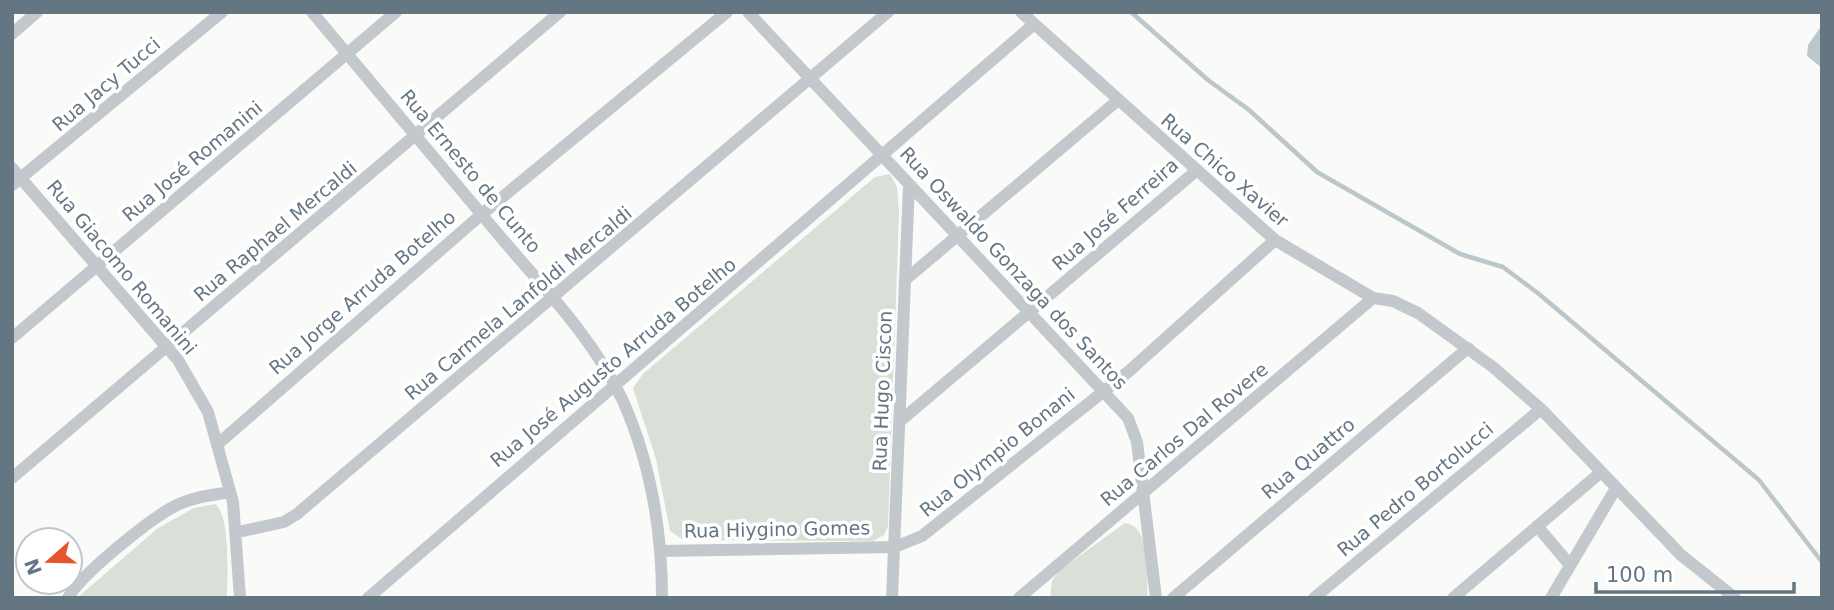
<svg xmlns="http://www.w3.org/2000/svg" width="1834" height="610" font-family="'DejaVu Sans',sans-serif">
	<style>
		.green { fill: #dadfd7 }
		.water { fill: #bbc7cb }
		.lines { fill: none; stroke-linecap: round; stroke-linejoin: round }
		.stream { stroke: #bbc7cb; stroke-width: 4.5 }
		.minor { stroke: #c3c8cc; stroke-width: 12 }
		.labels { text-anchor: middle; stroke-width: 7; stroke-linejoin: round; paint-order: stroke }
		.street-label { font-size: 19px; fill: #657683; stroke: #fff }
	</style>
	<rect width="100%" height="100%" fill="#fafaf8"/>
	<path class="green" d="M890 174 897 187 899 211 888 526 884 535 873 541 693 540 682 539 670 531 656 459 633 388 643 374 875 177Z
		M215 504C231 516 227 577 227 598H77L158 528 194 508Z
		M1125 523C1152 526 1146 577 1148 598H1050L1052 581 1060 570Z"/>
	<path class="water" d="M1822 25V68L1807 56 1808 45Z"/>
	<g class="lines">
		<path class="stream" d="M1131 12 1208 80 1249 110 1317 172 1460 254 1503 267 1539 294 1759 480 1822 562"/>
		<path class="minor" d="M312 12C376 88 440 164 503 240 546 290 595 341 623 401 650 462 662 531 662 598
			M748 12 1128 418 1137 442 1156 598
			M1021 12 1275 240 1373 298 1393 301 1418 313 1493 367 1541 409 1681 555 1735 598
			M12 34 37 12
			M12 168 178 360 208 412 233 502 240 598
			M12 185 222 12
			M905 280 1117 101
			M12 338 396 12
			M899 422 1196 171
			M219 443 482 214 727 12
			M12 478 560 12
			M1537 526 1570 565
			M238 532 284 522 297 514 888 12
			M660 551 895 547 922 536 1128 372 1275 240
			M68 598C80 575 152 517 177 505 194 497 212 495 230 492
			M368 598 1033 25
			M892 598 909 185
			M1019 598 1373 298
			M1173 598 1468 348
			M1314 598 1541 409
			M1453 598 1600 473
			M1551 598 1616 488"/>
	</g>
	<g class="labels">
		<g class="street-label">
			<text transform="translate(106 84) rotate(-40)" y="7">Rua Jacy Tucci</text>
			<text transform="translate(192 161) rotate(-40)" y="7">Rua José Romanini</text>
			<text transform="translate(1225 170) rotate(41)" y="7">Rua Chico Xavier</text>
			<text transform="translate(471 171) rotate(50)" y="7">Rua Ernesto de Cunto</text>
			<text transform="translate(1115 214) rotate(-41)" y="7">Rua José Ferreira</text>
			<text transform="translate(275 231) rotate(-40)" y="7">Rua Raphael Mercaldi</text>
			<text transform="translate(122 267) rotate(50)" y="7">Rua Giacomo Romanini</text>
			<text transform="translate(1014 268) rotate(47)" y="7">Rua Oswaldo Gonzaga dos Santos</text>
			<text transform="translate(362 292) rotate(-41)" y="7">Rua Jorge Arruda Botelho</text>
			<text transform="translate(518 303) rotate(-40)" y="7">Rua Carmela Lanfoldi Mercaldi</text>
			<text transform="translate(613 362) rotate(-40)" y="7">Rua José Augusto Arruda Botelho</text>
			<text transform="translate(882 391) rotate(-88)" y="7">Rua Hugo Ciscon</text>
			<text transform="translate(1184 434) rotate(-40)" y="7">Rua Carlos Dal Rovere</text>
			<text transform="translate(997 452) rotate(-39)" y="7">Rua Olympio Bonani</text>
			<text transform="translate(1308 458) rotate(-40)" y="7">Rua Quattro</text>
			<text transform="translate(1415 489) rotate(-40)" y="7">Rua Pedro Bortolucci</text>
			<text transform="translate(777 529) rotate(-1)" y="7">Rua Hiygino Gomes</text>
		</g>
	</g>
	<rect width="1834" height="610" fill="none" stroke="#657683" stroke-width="28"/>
	<g transform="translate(49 561) rotate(250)"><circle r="33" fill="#ffffff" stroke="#c1c8cd" stroke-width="2"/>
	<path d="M0-5L12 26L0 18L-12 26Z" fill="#e4572e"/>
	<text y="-10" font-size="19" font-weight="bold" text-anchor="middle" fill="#657683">N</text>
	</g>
	<path d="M1596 582v10h198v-10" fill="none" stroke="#657683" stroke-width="3.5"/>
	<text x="1606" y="582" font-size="21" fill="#657683" stroke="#ffffff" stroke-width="5" paint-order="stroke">100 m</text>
</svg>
